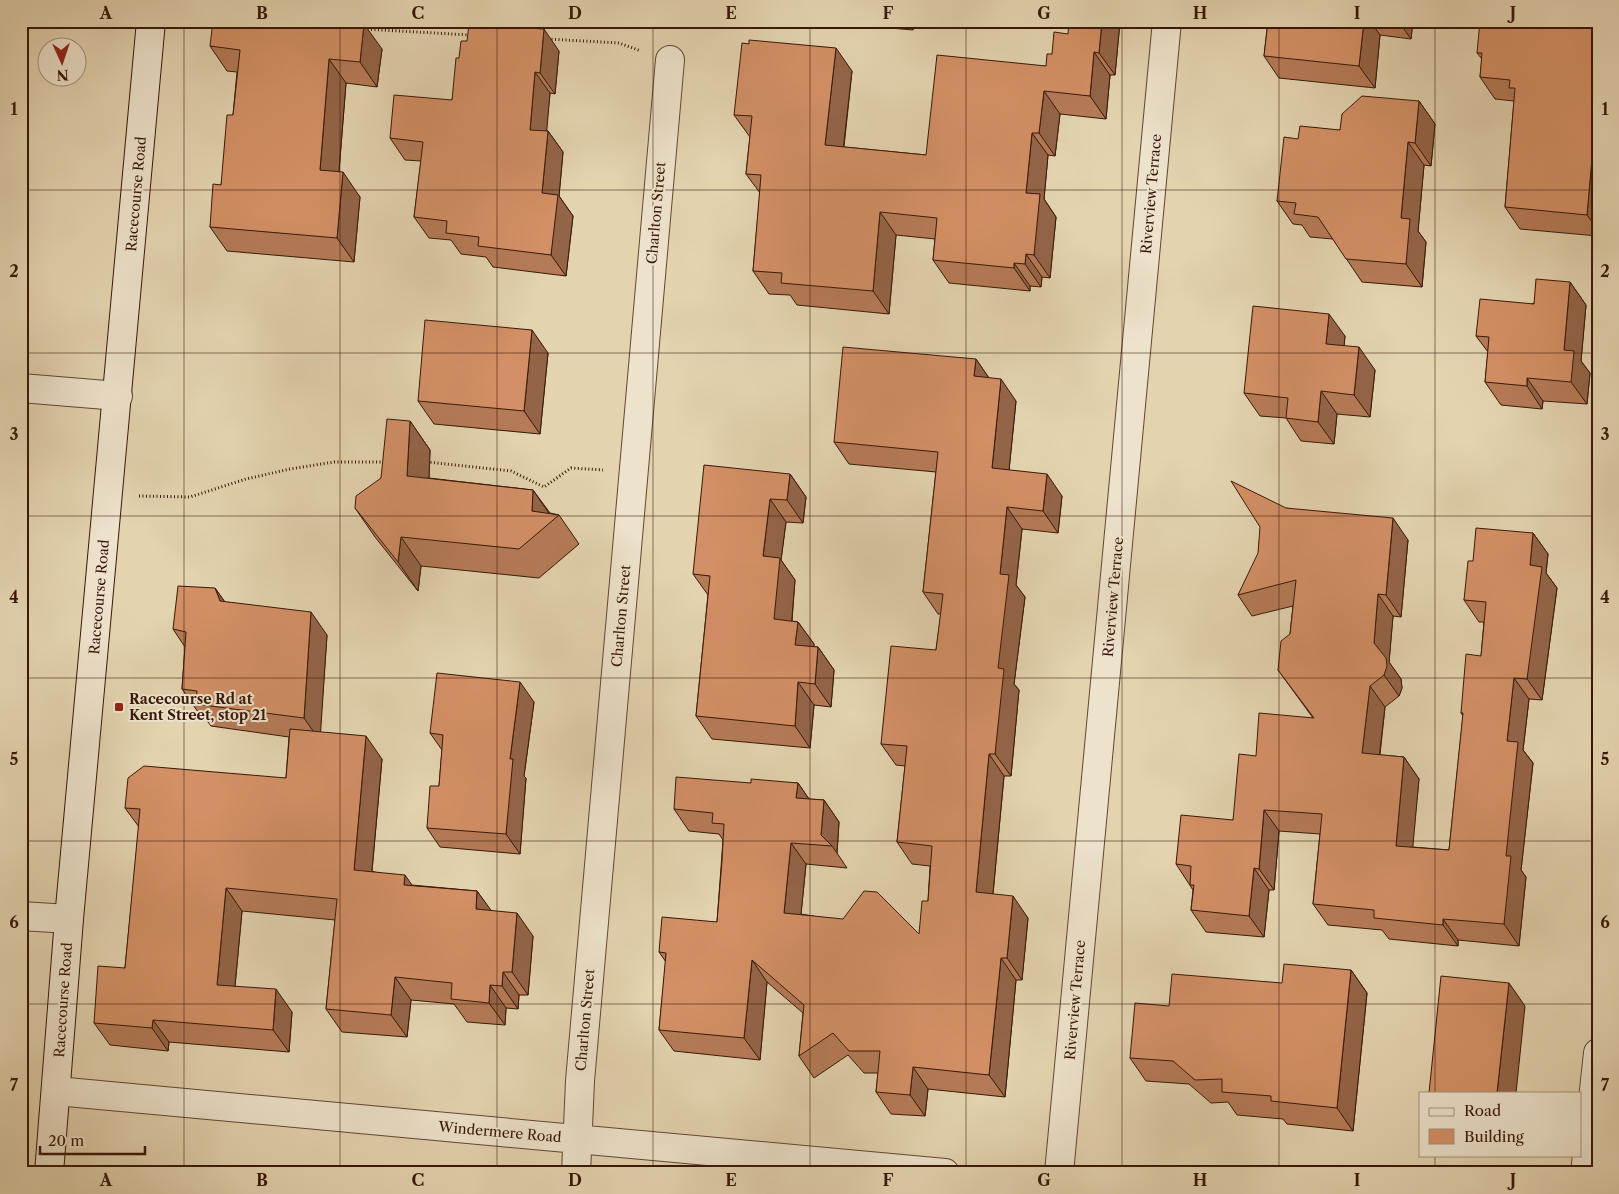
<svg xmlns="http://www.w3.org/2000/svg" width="1619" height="1194" font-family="'Libre Caslon Text',serif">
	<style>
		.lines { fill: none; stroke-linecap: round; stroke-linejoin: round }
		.street-casing { stroke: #634631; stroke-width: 30 }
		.secondary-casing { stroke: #381707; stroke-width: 30 }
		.path { stroke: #381707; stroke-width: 3; stroke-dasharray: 1 2.5; stroke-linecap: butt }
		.street { stroke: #ede2cb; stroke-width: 28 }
		.secondary { stroke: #ede2cb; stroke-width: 28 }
		.wall { fill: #b57b57; stroke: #381707 }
		.shaded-wall { fill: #946447; stroke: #381707 }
		.building { fill: #d38f65; stroke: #381707 }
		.grid { fill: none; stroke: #381707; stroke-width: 1; stroke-opacity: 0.55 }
		.poi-dot { fill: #8f2418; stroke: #ede2cb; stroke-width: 2 }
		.labels { text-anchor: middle; stroke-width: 4; stroke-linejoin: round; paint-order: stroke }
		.street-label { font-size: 14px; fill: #381707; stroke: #ede2cb }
		.poi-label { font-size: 14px; font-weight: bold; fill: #381707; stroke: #ede2cb; text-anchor: start }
		.neatline { fill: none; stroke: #381707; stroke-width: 2 }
		.grid-label { font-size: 16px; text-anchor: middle; font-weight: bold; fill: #381707 }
	</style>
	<rect width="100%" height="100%" fill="#e3d3af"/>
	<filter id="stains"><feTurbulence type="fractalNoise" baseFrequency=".004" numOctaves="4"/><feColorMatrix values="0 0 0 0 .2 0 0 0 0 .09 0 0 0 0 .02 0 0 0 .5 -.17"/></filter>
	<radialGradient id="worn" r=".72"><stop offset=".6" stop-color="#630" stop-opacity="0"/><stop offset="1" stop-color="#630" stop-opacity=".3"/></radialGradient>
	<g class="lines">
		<g class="street-casing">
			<path id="street" d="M21 388 118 396
				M21 916 69 919
				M56 1091 945 1173
				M576 1173 580 1081 670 60
				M1059 1173 1167 21
				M1585 1173 1598 1053"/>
		</g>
		<g class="secondary-casing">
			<path id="secondary" d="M49 1173 69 919 151 21"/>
		</g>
		<path class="path" d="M364 29 470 35
			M548 39 619 43 641 51
			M427 462 511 471 544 487 571 468 603 470
			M139 496 190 497 246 479 290 469 334 462H386"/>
		<use href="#street" class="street"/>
		<use href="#secondary" class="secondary"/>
	</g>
	<path class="wall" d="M854 21H914L913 30 856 25Z
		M1268 21H1413L1411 39 1380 35 1375 88 1279 78 1264 56Z
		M1598 21V236L1520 229 1505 207 1514 101 1495 99 1480 77 1482 59 1477 53Z
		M1120 22 1115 75H1110L1106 119 1060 114 1055 156 1048 155 1044 199 1056 217 1050 278 1042 277 1041 287 1030 286V291L949 283 933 260 935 239 896 235 889 314 797 305 790 295 769 294 753 271 760 193 746 174 750 137 734 115 852 71 844 147 926 155 1046 66 1052 54 1068 34Z
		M210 46 382 49 377 87 346 83 339 172 360 197 354 262 227 251 210 227 221 185 233 115 237 72 227 71Z
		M559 51 555 94 550 93 546 131H548L563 152 559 196 573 216 566 276 493 267 486 257 461 254 451 240 429 238 414 217 421 161 405 160 390 138 452 100 459 58Z
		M1419 101 1435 124 1431 166 1424 165 1418 231 1426 242 1422 287 1362 282 1333 239 1310 237 1302 225 1293 224 1277 201 1298 139 1340 130Z
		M1570 282 1586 305 1581 361 1590 373 1587 404 1543 401 1542 409 1501 405 1485 382 1488 352 1476 336Z
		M1345 336 1344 346 1375 370 1370 417 1337 414 1334 444 1301 441 1286 418 1260 416 1244 393Z
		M548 353 540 434 434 424 418 401Z
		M976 359 989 378 1016 401 1009 470 1062 496 1058 533 1022 529 1016 585 1025 597 1014 684 1019 690 1011 776H1004L993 894 1028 918 1022 980H1016L1005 1097 928 1089 925 1116 891 1114 876 1092 878 1073H864L848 1055 814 1078 799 1056 803 1013 767 982 760 1060 674 1051 659 1030 666 962 659 952 717 922 723 840 719 834 689 831 674 809 751 783H798L809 799 824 800 839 822 837 853 847 868 806 864 801 914 919 934 928 901 930 866 912 864 897 842 905 766 896 765 881 744 936 650 941 614H938L923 592 936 472 849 464 834 442Z
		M410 421 430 450 429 478 533 490 550 513 559 515 579 544 539 578 421 566 418 591 375 537 355 508 381 478Z
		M790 474 806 497 803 523 786 522 781 560 795 580 792 621 798 622 814 644V647H818L834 670 831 707 814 705 810 748 712 739 696 716 708 595 693 574Z
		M1286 508 1408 540 1401 617 1393 616 1389 662 1401 679 1402 688 1399 696 1385 707 1380 755 1404 757 1419 779 1412 847 1449 850 1463 716 1461 713 1481 656 1484 622H1479L1464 600 1473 561 1533 533 1548 554 1546 573 1557 588 1542 700 1529 699 1523 750 1533 763 1521 870 1526 877 1519 946 1458 940V946L1389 939 1382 930 1328 925 1313 904 1320 834 1279 831 1274 890H1269L1264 937 1206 932 1191 910 1193 890 1176 864 1233 820 1256 756 1313 718 1278 670 1290 634 1293 606 1252 616 1238 595Z
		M215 588 225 602 327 635 320 732 382 759 372 871 412 885 477 891 491 911 533 936 528 995H519L518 1009 506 1008 505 1025 467 1022 454 1004 411 1000 407 1037 342 1032 326 1009 335 920 242 911 235 986 292 1012 289 1052 169 1042 168 1051 110 1045 94 1023 125 968 139 827 125 808 286 778 289 737 211 726 201 713 198 712 182 689 185 647 173 629Z
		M534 702 524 776 526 778 520 854 440 847 427 828 439 786 442 750 430 733Z
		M1351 970 1367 993 1353 1131 1287 1124 1283 1119 1237 1115 1228 1102 1211 1103 1189 1084 1146 1081 1130 1058 1169 1006Z"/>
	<path class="shaded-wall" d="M907 21H914L913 30Z
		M1102 21H1119L1120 22 1115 75 1099 53Z
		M1364 21H1370L1380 35 1375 88 1359 66Z
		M1398 21H1413L1411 39Z
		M364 24 382 49 377 87 360 62Z
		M544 29 559 51 555 94 540 73Z
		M836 48 852 71 841 168 825 145Z
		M1094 52 1110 75 1106 119 1090 96Z
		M329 59 346 83 337 195 320 170Z
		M535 72 550 93 545 151 530 130Z
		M1597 90 1598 91V230L1587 215Z
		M1044 91 1060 114 1055 156 1039 133Z
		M1419 101 1435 124 1431 166 1415 143Z
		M548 131 563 152 559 196 573 216 566 276 551 255 542 193Z
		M1032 133 1048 155 1044 199 1056 217 1050 278 1034 255 1026 193Z
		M1408 142 1424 165 1418 231 1426 242 1422 287 1406 264 1401 218Z
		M343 172 360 197 354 262 337 238Z
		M880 212 896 235 889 314 873 291Z
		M1026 254 1042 277 1041 287 1025 264Z
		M1014 263 1030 286V291L1014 268Z
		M1570 282 1586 305 1581 361 1590 373 1587 404 1571 382 1564 350Z
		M1329 314 1345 336 1342 367 1326 344Z
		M532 330 548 353 540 434 524 411Z
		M1359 347 1375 370 1370 417 1354 395Z
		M976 359 991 381 974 376Z
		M1527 378 1543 401 1542 409 1527 386Z
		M1001 379 1016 401 1007 490 992 468Z
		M1321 391 1337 414 1334 444 1318 422Z
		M410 421 430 450 428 505 407 476Z
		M790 474 806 497 803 523 787 500Z
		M1047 474 1062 496 1058 533 1043 511Z
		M533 490 553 519 532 511Z
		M770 499 786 522 781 560 795 580 790 642 774 619 763 556Z
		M1007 507 1022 529 1016 585 1025 597 1014 684 1019 690 1011 776 995 754 1000 574Z
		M1393 518 1408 540 1401 617 1386 595Z
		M1533 533 1548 554 1546 573 1557 588 1542 700 1527 679 1530 565Z
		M401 537 421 566 418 591 398 562Z
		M215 588 231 611 220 601Z
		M1378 594 1393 616 1389 662 1401 679 1402 688 1399 696 1384 675 1374 643Z
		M311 612 327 635 320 741 304 718Z
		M798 622 814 644 811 668 795 645Z
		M818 647 834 670 831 707 815 684Z
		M1514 678 1529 699 1523 750 1533 763 1521 870 1526 877 1519 946 1504 924 1507 741Z
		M520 682 534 702 524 776 526 778 520 854 506 834 510 759Z
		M798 682 814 705 810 748 795 726Z
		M1370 686 1385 707 1377 775 1362 753Z
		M366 736 382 759 370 892 354 870Z
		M989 754 1004 776 991 914 976 892Z
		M1404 757 1419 779 1411 867 1396 846Z
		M798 783 813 805 796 798Z
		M824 800 839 822 837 853 832 846 821 835Z
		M1264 810 1279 831 1274 890 1259 869Z
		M791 843 806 864 799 934 784 913Z
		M1254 868 1269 890 1264 937 1249 916Z
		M405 875 421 898 404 885Z
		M226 888 242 911 233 1007 217 985Z
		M477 891 493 913 476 909Z
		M1013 896 1028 918 1022 980 1007 958Z
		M517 913 533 936 528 995 512 972Z
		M1443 919 1458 940V946L1443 925Z
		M1001 958 1016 980 1005 1097 989 1075Z
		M752 960 767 982 760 1060 744 1038Z
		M1351 970 1367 993 1353 1131 1337 1108Z
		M503 972 519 995 518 1009 502 986Z
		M395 977 411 1000 407 1037 391 1015Z
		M1509 983 1525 1006 1516 1093H1497Z
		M490 985 506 1008 505 1025 489 1003Z
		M276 989 292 1012 289 1052 273 1030Z
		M153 1020 169 1042 168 1051 152 1028Z
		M913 1067 928 1089 925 1116 910 1095Z"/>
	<path class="building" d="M213 21H335L364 24 360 62 329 59 320 170 343 172 337 238 210 227 213 184 221 185 227 115H233L240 50 210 46Z
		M1069 21H1102L1099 53 1094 52 1090 96 1044 91 1039 133H1032L1026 193 1040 194 1034 255 1026 254 1025 264 1014 263V268L933 260 937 218 880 212 873 291 781 283 782 273 753 271 761 175 746 174 752 116 734 115 742 43 749 44V40L836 48 825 145 926 155 937 55 1046 66 1047 54H1052L1054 32 1068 34Z
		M1268 21H1364L1359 66 1264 56Z
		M1480 21H1598V90L1587 215 1505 207 1515 88H1509L1510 80 1480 77 1482 53H1477Z
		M469 24 544 29 540 73 535 72 530 130 548 131 542 193 558 195 551 255 478 246 479 237 446 233 447 221 414 217 423 142 390 138 394 95 452 100 456 58H459L461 41H467Z
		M1362 96 1419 101 1415 143 1408 142 1401 218 1410 219 1406 264 1346 259 1318 217 1294 214 1296 203 1277 201 1284 137 1298 139 1300 126 1340 130 1342 114Z
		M1536 279 1570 282 1564 350 1574 351 1571 382 1527 378V386L1485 382 1489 337 1476 336 1480 299 1534 304Z
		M1253 306 1329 314 1326 344 1359 347 1354 395 1321 391 1318 422 1286 418 1288 398 1244 393Z
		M425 320 532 330 524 411 418 401Z
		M843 347 976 359 974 376 1001 379 992 468 1047 474 1043 511 1007 507 1000 574 1009 575 998 668 1004 669 995 754H989L976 892 1013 896 1007 958H1001L989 1075 913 1067 910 1095 876 1092 880 1051H849L833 1033 799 1056 804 1005 752 960 744 1038 659 1030 666 953 659 952 662 917 717 922 722 861 724 824 712 823 713 813 674 809 676 777 751 783V779L798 783 796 798 824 800 821 835 832 846 791 843 784 913 843 919 864 891 877 892 919 934 922 901H928L932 846 897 842 907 746 881 744 891 646 936 650 943 594 923 592 938 452 834 442Z
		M387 419 410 421 407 476 533 490 532 511 559 515 519 549 401 537 398 562 355 508 356 496 381 478Z
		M704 465 790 474 787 500 770 499 763 556 780 558 774 619 798 622 795 645 818 647 815 684 798 682 795 726 696 716 710 576 693 574Z
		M1231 481 1286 508 1393 518 1386 595 1378 594 1374 643 1386 658 1387 666 1384 675 1370 686 1362 753 1404 757 1396 846 1449 850 1463 713H1461L1466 654 1481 656 1486 602 1464 600 1468 561H1473L1476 528 1533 533 1530 565 1542 567 1527 679 1514 678 1507 741 1518 742 1506 856H1511L1504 924 1443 919V925L1374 918V910L1313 904 1322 814 1264 810 1259 869 1254 868 1249 916 1191 910 1194 885H1190L1191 866 1176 864 1181 815 1233 820 1239 754 1256 756 1259 713 1314 718 1278 670 1281 641 1290 634 1296 580 1238 595 1258 553 1260 527Z
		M178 586 215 588 220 601 311 612 304 718 195 704 197 691 182 689 186 632 173 629Z
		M437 673 520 682 510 759H513L506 834 427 828 430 786H439L443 735 430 733Z
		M290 729 366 736 354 870 405 875 404 885 477 891 476 909 517 913 512 972H503L502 986 490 985 489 1003 451 999 452 983 395 977 391 1015 326 1009 337 899 226 888 217 985 276 989 273 1030 153 1020 152 1028 94 1023 98 966 125 968 140 809 125 808 128 778 144 766 286 778Z
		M1284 964 1351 970 1337 1108 1271 1101V1096L1222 1092V1079L1195 1080 1173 1061 1130 1058 1135 1003 1169 1006 1172 974 1282 983Z
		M1441 976 1509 983 1497 1093H1429Z"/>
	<path class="grid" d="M184 21V1173M340 21V1173M497 21V1173M653 21V1173M810 21V1173M966 21V1173M1122 21V1173M1279 21V1173M1435 21V1093M21 190H1598M21 353H1598M21 516H1598M21 678H1598M21 841H1598M21 1004H1598M1435 1155V1173"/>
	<rect class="poi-dot" x="114" y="702" width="10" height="10" rx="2.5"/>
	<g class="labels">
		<g class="street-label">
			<text transform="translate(136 194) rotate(-85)" y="5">Racecourse Road</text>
			<text transform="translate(1151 194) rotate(-85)" y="5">Riverview Terrace</text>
			<text transform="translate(656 213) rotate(-85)" y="5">Charlton Street</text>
			<text transform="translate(99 597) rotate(-85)" y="5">Racecourse Road</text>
			<text transform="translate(1113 597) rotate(-85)" y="5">Riverview Terrace</text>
			<text transform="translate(621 616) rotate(-85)" y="5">Charlton Street</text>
			<text transform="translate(63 1000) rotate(-86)" y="5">Racecourse Road</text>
			<text transform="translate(1075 1000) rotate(-85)" y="5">Riverview Terrace</text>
			<text transform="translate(585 1020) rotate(-85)" y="5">Charlton Street</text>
			<text transform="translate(500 1132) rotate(5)" y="5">Windermere Road</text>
		</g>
		<g class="poi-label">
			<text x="129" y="704">Racecourse Rd at<tspan x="129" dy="16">Kent Street, stop 21</tspan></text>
		</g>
	</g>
	<rect width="1619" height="1194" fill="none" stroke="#e3d3af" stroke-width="55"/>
	<rect x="1419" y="1092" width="162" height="65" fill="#ede2cb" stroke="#a5917d"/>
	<rect x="1429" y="1108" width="25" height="8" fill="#ede2cb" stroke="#a5917d"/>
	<text x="1464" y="1116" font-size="15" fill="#381707">Road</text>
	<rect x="1429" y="1129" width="25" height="15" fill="#d38f65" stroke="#a5917d"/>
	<text x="1464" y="1142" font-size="15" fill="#381707">Building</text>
	<g transform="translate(62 62) rotate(177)"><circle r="24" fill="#ede2cb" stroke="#a5917d"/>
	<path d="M0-4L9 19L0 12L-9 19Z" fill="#8f2418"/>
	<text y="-8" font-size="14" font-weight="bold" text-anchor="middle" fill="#381707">N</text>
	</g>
	<path d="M40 1146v8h105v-8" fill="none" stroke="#381707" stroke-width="2.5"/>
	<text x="48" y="1146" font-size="15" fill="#381707" stroke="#ede2cb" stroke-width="4" paint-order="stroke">20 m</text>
	<rect x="28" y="28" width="1564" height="1138" class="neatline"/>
	<g class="grid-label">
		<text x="106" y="19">A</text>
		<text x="262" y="19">B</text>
		<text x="418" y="19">C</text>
		<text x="575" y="19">D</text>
		<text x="731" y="19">E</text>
		<text x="888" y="19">F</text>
		<text x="1044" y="19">G</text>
		<text x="1200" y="19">H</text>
		<text x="1357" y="19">I</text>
		<text x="1513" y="19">J</text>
		<text x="14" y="115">1</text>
		<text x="1605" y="115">1</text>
		<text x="14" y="277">2</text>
		<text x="1605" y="277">2</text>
		<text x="14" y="440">3</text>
		<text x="1605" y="440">3</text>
		<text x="14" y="603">4</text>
		<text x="1605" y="603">4</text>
		<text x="14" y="765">5</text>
		<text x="1605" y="765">5</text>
		<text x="14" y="928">6</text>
		<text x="1605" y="928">6</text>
		<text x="14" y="1091">7</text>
		<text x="1605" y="1091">7</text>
		<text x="106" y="1186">A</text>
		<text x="262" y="1186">B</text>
		<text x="418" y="1186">C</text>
		<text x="575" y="1186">D</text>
		<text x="731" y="1186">E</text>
		<text x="888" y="1186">F</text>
		<text x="1044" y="1186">G</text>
		<text x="1200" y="1186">H</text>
		<text x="1357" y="1186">I</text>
		<text x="1513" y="1186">J</text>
	</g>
	<rect width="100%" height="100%" filter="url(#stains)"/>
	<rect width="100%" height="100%" fill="url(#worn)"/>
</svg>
